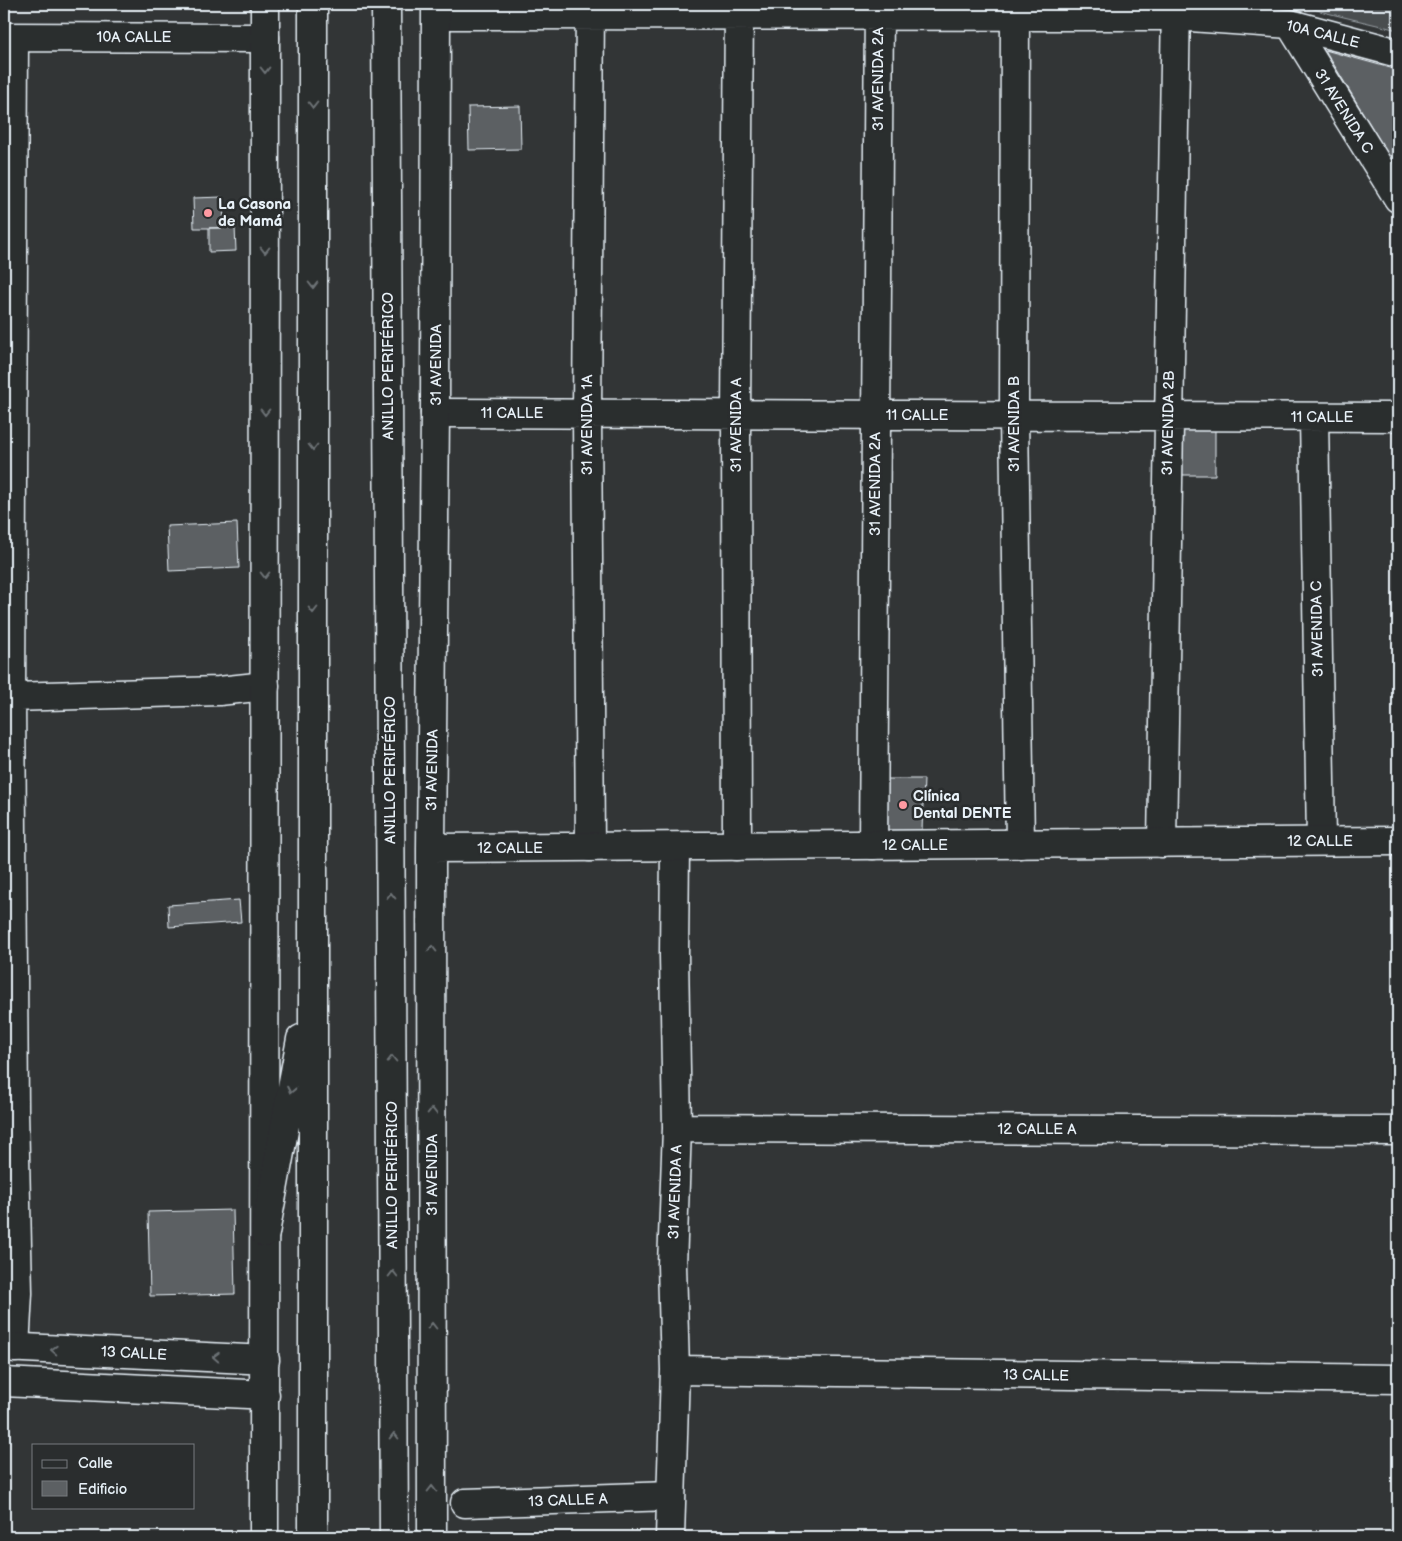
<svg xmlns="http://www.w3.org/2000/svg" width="1402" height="1541" font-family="'Balsamiq Sans',sans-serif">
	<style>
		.green { fill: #494d4f; stroke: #989fa4 }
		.building { fill: #5c6063; stroke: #e8f1f8 }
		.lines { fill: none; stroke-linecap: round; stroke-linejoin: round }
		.street-casing { stroke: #e8f1f8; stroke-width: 31 }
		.secondary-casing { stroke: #e8f1f8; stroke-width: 31 }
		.highway-casing { stroke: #e8f1f8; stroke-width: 31 }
		.street { stroke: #2a2d2e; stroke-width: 28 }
		.secondary { stroke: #2a2d2e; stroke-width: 28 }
		.highway { stroke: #2a2d2e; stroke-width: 28 }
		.oneway { stroke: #6c7275 }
		.poi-dot { fill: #ff9aa2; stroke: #2a2d2e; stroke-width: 2 }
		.labels { text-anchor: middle; stroke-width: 5; stroke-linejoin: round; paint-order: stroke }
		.street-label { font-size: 15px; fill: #e8f1f8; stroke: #2a2d2e }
		.poi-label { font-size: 15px; font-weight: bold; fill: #e8f1f8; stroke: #2a2d2e; text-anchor: start }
	</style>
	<rect width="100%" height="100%" fill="#323536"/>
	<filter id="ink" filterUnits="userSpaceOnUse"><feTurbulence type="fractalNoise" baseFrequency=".02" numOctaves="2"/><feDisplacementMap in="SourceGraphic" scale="10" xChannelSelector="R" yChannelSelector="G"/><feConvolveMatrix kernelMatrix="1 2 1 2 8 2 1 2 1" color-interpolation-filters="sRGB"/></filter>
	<g filter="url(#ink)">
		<path class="green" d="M1297 4H1398V30L1327 13Z"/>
		<path class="building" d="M1325 50 1398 70V171Z
			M520 106 521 149 469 150 468 107Z
			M223 197 224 228H194L193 198Z
			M235 227 236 251 209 252V228Z
			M1180 428H1215V475H1180Z
			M237 523 239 568 169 571 167 526Z
			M883 779H924L922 830 882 831Z
			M239 900 241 922 169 927 168 905Z
			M233 1210 235 1294 150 1296 148 1212Z"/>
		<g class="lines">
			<g class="street-casing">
				<path id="street" d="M590 4 587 414 590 847
					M1015 4 1014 416 1020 844
					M437 15 1176 16 1290 24 1398 53
					M1290 24 1398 198
					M4 37 265 38
					M14 38 11 697 14 1110 18 1293 15 1348
					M435 413 1398 417
					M1314 417 1321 841
					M11 697 219 691 265 686
					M1162 843 1176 4
					M873 845 879 4
					M737 846 736 414 739 4
					M677 1128 1398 1131
					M675 1370 1398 1379
					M465 1503 671 1496
					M670 1537 675 1370 672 1265 677 1128 674 955 675 847"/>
			</g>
			<g class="secondary-casing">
				<path id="secondary" d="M431 848 1398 841
					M4 1347 265 1360
					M4 1382 265 1395
					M264 1537 265 4
					M432 1537 431 848 435 413 436 4"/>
			</g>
			<g class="highway-casing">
				<path id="highway" d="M313 4V1537
					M386 4 394 1537
					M265 1233 301 1039"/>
			</g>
			<use href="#street" class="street"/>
			<use href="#secondary" class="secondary"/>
			<use href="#highway" class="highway"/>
		</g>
		<defs><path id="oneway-chevron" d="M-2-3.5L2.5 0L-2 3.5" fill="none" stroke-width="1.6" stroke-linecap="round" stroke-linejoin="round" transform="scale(1.25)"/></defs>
		<g class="oneway">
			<use href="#oneway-chevron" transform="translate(265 70) rotate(90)"/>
			<use href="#oneway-chevron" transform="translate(313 105) rotate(90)"/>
			<use href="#oneway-chevron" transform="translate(265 250) rotate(90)"/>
			<use href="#oneway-chevron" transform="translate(313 285) rotate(90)"/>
			<use href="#oneway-chevron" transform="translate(265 412) rotate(90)"/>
			<use href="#oneway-chevron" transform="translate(313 447) rotate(90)"/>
			<use href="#oneway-chevron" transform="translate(265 575) rotate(90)"/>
			<use href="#oneway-chevron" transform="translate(313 610) rotate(90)"/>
			<use href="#oneway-chevron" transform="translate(391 896) rotate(-90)"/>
			<use href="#oneway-chevron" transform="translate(432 949) rotate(-90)"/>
			<use href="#oneway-chevron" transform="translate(392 1059) rotate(-90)"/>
			<use href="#oneway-chevron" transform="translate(291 1090) rotate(101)"/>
			<use href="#oneway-chevron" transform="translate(432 1111) rotate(-90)"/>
			<use href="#oneway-chevron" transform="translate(393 1274) rotate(-90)"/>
			<use href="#oneway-chevron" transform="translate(432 1326) rotate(-90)"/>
			<use href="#oneway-chevron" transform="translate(54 1350) rotate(-177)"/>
			<use href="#oneway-chevron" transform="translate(216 1357) rotate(-177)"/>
			<use href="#oneway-chevron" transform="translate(394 1436) rotate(-90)"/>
			<use href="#oneway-chevron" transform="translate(432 1489) rotate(-90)"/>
		</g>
	</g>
	<g class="poi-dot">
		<circle cx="208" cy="213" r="5"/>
		<circle cx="903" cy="805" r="5"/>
	</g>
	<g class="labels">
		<g class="street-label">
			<text transform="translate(1323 34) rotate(14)" y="5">10A CALLE</text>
			<text x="134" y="42">10A CALLE</text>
			<text transform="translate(878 79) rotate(-90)" y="5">31 AVENIDA 2A</text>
			<text transform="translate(1344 111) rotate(58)" y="5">31 AVENIDA C</text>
			<text transform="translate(436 365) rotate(-90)" y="5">31 AVENIDA</text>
			<text transform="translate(388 366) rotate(-90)" y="5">ANILLO PERIFÉRICO</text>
			<text x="512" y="418">11 CALLE</text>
			<text x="917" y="420">11 CALLE</text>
			<text x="1322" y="422">11 CALLE</text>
			<text transform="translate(1168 423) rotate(-89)" y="5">31 AVENIDA 2B</text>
			<text transform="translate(1014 424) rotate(-90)" y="5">31 AVENIDA B</text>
			<text transform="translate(587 425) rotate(-90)" y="5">31 AVENIDA 1A</text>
			<text transform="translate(736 425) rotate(-90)" y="5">31 AVENIDA A</text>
			<text transform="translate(875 484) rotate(-90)" y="5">31 AVENIDA 2A</text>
			<text transform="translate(1317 629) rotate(-91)" y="5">31 AVENIDA C</text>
			<text transform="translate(390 770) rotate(-90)" y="5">ANILLO PERIFÉRICO</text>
			<text transform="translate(432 770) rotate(-89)" y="5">31 AVENIDA</text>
			<text x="1320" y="846">12 CALLE</text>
			<text x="915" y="850">12 CALLE</text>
			<text x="510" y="853">12 CALLE</text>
			<text x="1037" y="1134">12 CALLE A</text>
			<text transform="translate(392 1175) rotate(-90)" y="5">ANILLO PERIFÉRICO</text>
			<text transform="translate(432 1175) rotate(-90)" y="5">31 AVENIDA</text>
			<text transform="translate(675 1192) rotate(-88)" y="5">31 AVENIDA A</text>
			<text transform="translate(134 1353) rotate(3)" y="5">13 CALLE</text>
			<text transform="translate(1036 1375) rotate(1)" y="5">13 CALLE</text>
			<text transform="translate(568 1500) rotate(-2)" y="5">13 CALLE A</text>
		</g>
		<g class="poi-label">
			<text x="218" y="209">La Casona<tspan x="218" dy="17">de Mamá</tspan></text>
			<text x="913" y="801">Clínica<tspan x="913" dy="17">Dental DENTE</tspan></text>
		</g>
	</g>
	<rect width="1402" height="1541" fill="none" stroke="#2a2d2e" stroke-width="20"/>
	<rect x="10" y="10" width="1382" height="1521" fill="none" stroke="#e8f1f8" stroke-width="2" filter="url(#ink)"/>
	<rect x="32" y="1444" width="162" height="65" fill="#2a2d2e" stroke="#767b7f"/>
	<rect x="42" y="1460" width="25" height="8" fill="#2a2d2e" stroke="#767b7f"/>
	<text x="78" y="1468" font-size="15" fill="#e8f1f8">Calle</text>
	<rect x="42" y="1481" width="25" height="15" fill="#5c6063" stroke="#767b7f"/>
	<text x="78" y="1494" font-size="15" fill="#e8f1f8">Edificio</text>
</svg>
